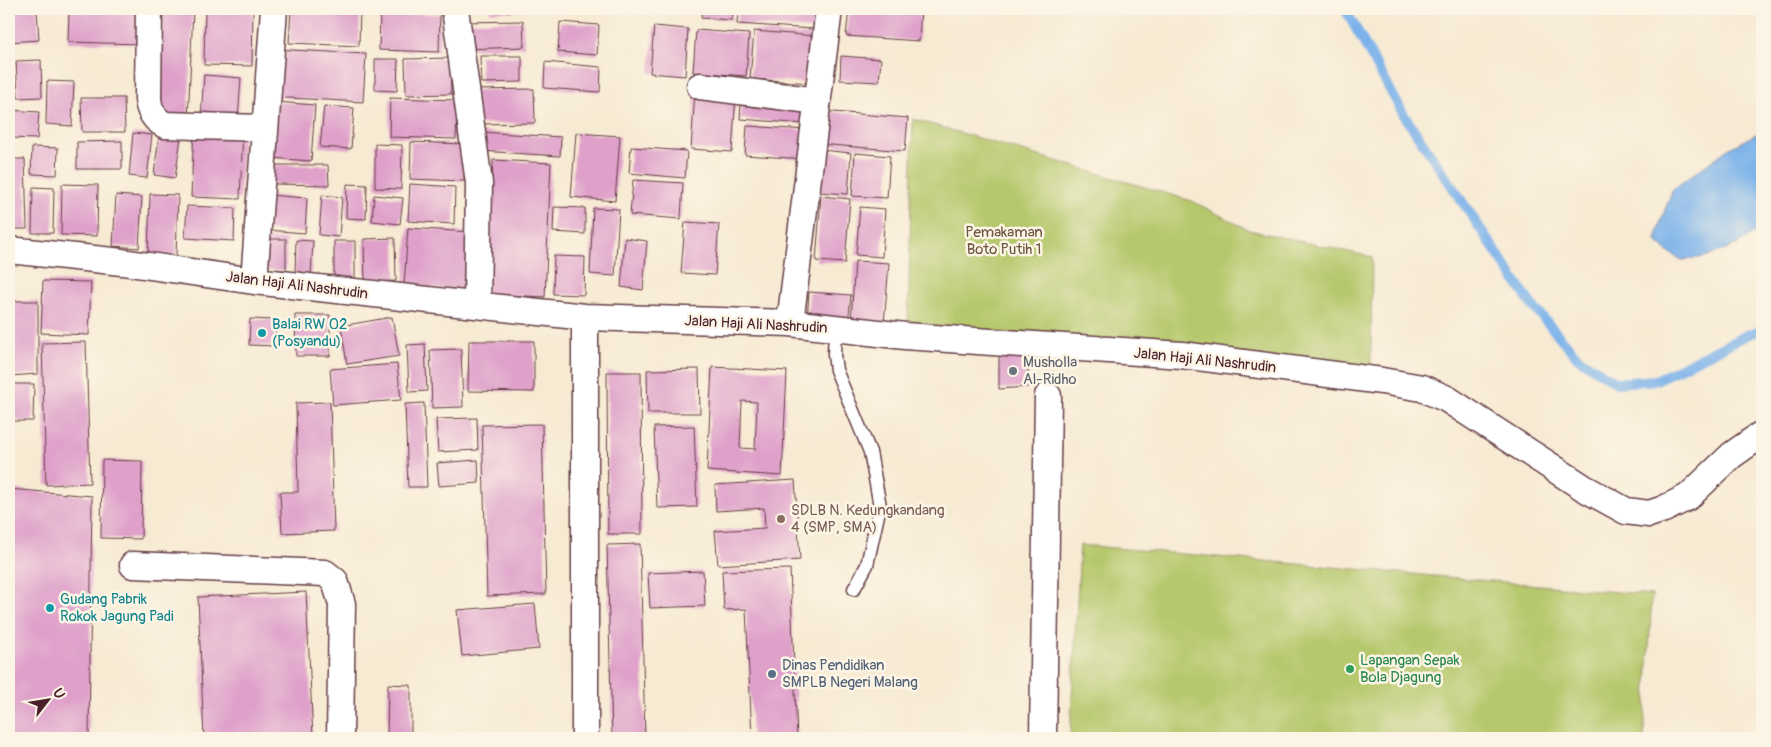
<svg xmlns="http://www.w3.org/2000/svg" width="1771" height="747" font-family="Pangolin,sans-serif">
	<style>
		.green { fill: #b6c86c; stroke: #80744c }
		.water { fill: #7bb2ea; stroke: #62688a }
		.lines { fill: none; stroke-linecap: round; stroke-linejoin: round }
		.stream { stroke: #7bb2ea; stroke-width: 10 }
		.building { fill: #dfa1ca; fill-rule: evenodd }
		.lane-casing { stroke: #643d44; stroke-width: 15 }
		.street-casing { stroke: #643d44; stroke-width: 29 }
		.lane { stroke: #fff; stroke-width: 12 }
		.street { stroke: #fff; stroke-width: 26 }
		.culture-dot { fill: #0f9aa8; stroke: #fcf5e5; stroke-width: 2 }
		.worship-dot { fill: #6b7280; stroke: #fcf5e5; stroke-width: 2 }
		.education-dot { fill: #8d6e63; stroke: #fcf5e5; stroke-width: 2 }
		.leisure-dot { fill: #2e9e5b; stroke: #fcf5e5; stroke-width: 2 }
		.service-dot { fill: #5c6f8a; stroke: #fcf5e5; stroke-width: 2 }
		.labels { text-anchor: middle; stroke-width: 5; stroke-linejoin: round; paint-order: stroke }
		.park-label { font-size: 15px; fill: #6a523e; stroke: #fcf5e5 }
		.street-label { font-size: 15px; fill: #4a1f2b; stroke: #fcf5e5 }
		.culture-label { font-size: 15px; fill: #0d838f; stroke: #fcf5e5; text-anchor: start }
		.worship-label { font-size: 15px; fill: #5b616d; stroke: #fcf5e5; text-anchor: start }
		.education-label { font-size: 15px; fill: #785e54; stroke: #fcf5e5; text-anchor: start }
		.leisure-label { font-size: 15px; fill: #27864d; stroke: #fcf5e5; text-anchor: start }
		.service-label { font-size: 15px; fill: #4e5e75; stroke: #fcf5e5; text-anchor: start }
	</style>
	<rect width="100%" height="100%" fill="#fcf5e5"/>
	<filter id="ink" filterUnits="userSpaceOnUse"><feTurbulence type="fractalNoise" baseFrequency=".02" numOctaves="2"/><feDisplacementMap in="SourceGraphic" scale="10" xChannelSelector="R" yChannelSelector="G"/><feConvolveMatrix kernelMatrix="1 2 1 2 8 2 1 2 1" color-interpolation-filters="sRGB"/></filter>
	<filter id="wash" filterUnits="userSpaceOnUse"><feTurbulence type="fractalNoise" baseFrequency=".0096" numOctaves="4" result="noise"/><feDisplacementMap in="SourceGraphic" scale="20" xChannelSelector="R" yChannelSelector="G"/><feGaussianBlur stdDeviation="1.12" result="paint"/><feColorMatrix in="noise" values="0 0 0 0 0 0 0 0 0 0 0 0 0 0 0 0 0 1.4 0 .05"/><feComposite in="paint" operator="in"/></filter>
	<g filter="url(#wash)">
		<rect width="100%" height="100%" fill="#f7ead3"/>
		<path class="green" d="M913 119 1192 201 1249 230 1372 257 1371 366 908 324Z
			M1080 545 1652 595 1644 738H1070Z"/>
		<path class="water" d="M1762 131V228L1736 245 1705 257 1682 260 1668 252 1656 241 1661 220 1673 189 1728 149Z"/>
		<g class="lines">
			<path class="stream" d="M1345 9 1404 115 1531 304 1578 358 1617 383 1656 380 1749 334 1762 330"/>
		</g>
		<g id="blocks">
			<path class="building" d="M9 9H37L39 40 9 42Z
				M69 9H142L141 44 68 42Z
				M163 9H193L188 121 158 119Z
				M205 9 253 10 252 66 204 65Z
				M291 9H360L359 46 289 43Z
				M490 9H523L524 11 490 12Z
				M702 9H733L732 20 701 18Z
				M738 9H815L813 29 737 24Z
				M849 9H921L919 41 846 36Z
				M380 12 440 14 439 52 379 50Z
				M523 21 524 47 464 49 463 22Z
				M560 22 599 25 597 55 558 52Z
				M654 26 688 29 685 76 650 73Z
				M696 30 749 34 746 76 693 72Z
				M754 31 815 36 811 83 750 79Z
				M273 49 366 54 363 102 271 97Z
				M480 56H522V82L481 83Z
				M841 56 881 59 879 82 840 80Z
				M450 58 451 94 406 95 405 59Z
				M375 59H398L397 91 375 90Z
				M41 60 42 97 18 98 16 61Z
				M545 62 601 67 600 92 544 88Z
				M204 75 241 78 238 120 201 117Z
				M47 81 74 82 72 126 46 124Z
				M534 89 535 123 475 124 474 90Z
				M695 92 736 95 732 152 691 149Z
				M81 98H124L125 132H82Z
				M390 98 457 100 456 139 389 137Z
				M276 102 315 105 311 161 271 158Z
				M741 102 806 107 805 124 740 119Z
				M324 106 354 108 351 149 320 147Z
				M9 110 39 112 37 139 9 138Z
				M821 111 908 118 905 151 818 144Z
				M747 126 807 130 804 159 745 155Z
				M194 127 243 129 240 199 191 197Z
				M160 128 182 131 175 178 154 175Z
				M480 132 561 137 560 156 480 151Z
				M133 133 152 135 147 178 129 176Z
				M576 133 620 136 615 201 571 197Z
				M122 141V169H77V142Z
				M411 142 465 144 464 181 410 179Z
				M375 144 402 145 401 189 375 188Z
				M32 147 58 148 57 175 31 174Z
				M631 147 687 151 685 178 629 173Z
				M821 150 851 153 848 194 819 192Z
				M855 153 890 156 887 198 852 196Z
				M9 159H25L27 229H9Z
				M493 160 551 163 545 297 487 294Z
				M272 165H328L329 185 272 184Z
				M633 180 683 183 681 219 630 215Z
				M62 184 98 185 97 236 61 235Z
				M347 184 367 185 366 219 346 218Z
				M410 184 455 187 454 224 408 221Z
				M33 187 54 188 53 233H32Z
				M150 194 178 195 176 256 148 254Z
				M116 195 142 197 139 248 113 246Z
				M268 195 307 198 305 233 266 230Z
				M322 195 342 197 339 237 319 235Z
				M374 195 403 198 400 224 372 221Z
				M821 196 850 199 845 263 816 261Z
				M187 206 235 208 234 241 185 238Z
				M554 207 585 208V234L553 232Z
				M860 207 885 209 882 257 856 255Z
				M593 208 619 209 615 276 590 274Z
				M685 222 719 224 715 275 681 273Z
				M408 228 469 232 466 290 404 286Z
				M395 238 396 281 365 282 364 239Z
				M625 238 647 241 643 290 621 287Z
				M261 239H286V270H261Z
				M296 240 313 241 311 275 295 274Z
				M334 241H355V278L334 277Z
				M554 256 585 257 584 295 553 294Z
				M855 261 889 263 884 324 851 321Z
				M43 281 91 282 89 335 41 333Z
				M809 292 851 295 848 324 807 321Z
				M9 301H38V374L9 376Z
				M295 315H330V356H296Z
				M392 317 399 356 347 364 341 326Z
				M250 319 276 320 275 346 249 345Z
				M469 341H534V392L468 391Z
				M86 342 90 483 46 485 42 343Z
				M425 344 427 391 409 392 407 345Z
				M461 349 463 407 432 408 430 350Z
				M999 353 1028 355V387L999 389Z
				M397 364 401 400 333 405 330 369Z
				M712 367 787 371 782 476 707 471ZM742 401 757 402 755 449 740 448Z
				M699 369 700 413H648L647 370Z
				M607 372H641L642 534H608Z
				M9 384H34L33 421H9Z
				M330 402 334 531 282 533 280 492H298L296 403Z
				M424 403 427 487H408L405 404Z
				M477 418 478 450 438 452 436 419Z
				M542 424 546 594 487 596 482 425Z
				M694 426 697 507 657 508 654 427Z
				M102 460 142 461 141 539 101 538Z
				M478 460 479 483 439 486 437 463Z
				M795 480 800 560 718 565 715 531 765 528 764 508 716 511 715 485Z
				M9 489 92 496 89 738H9Z
				M640 544 645 738H612L607 545Z
				M790 569 797 738H752L746 609 724 610 722 571Z
				M703 571 705 606 650 608 648 573Z
				M306 592 313 738H204L198 597Z
				M535 604 539 649 462 656 457 610Z
				M388 684 411 685V738H387Z"/>
		</g>
	</g>
	<g filter="url(#ink)">
		<use href="#blocks" fill-opacity="0" stroke="#643d44" stroke-width="1"/>
		<g class="lines">
			<g class="lane-casing">
				<path id="lane" d="M835 329 834 355 836 370 870 452 880 506 867 565 854 589"/>
			</g>
			<g class="street-casing">
				<path id="street" d="M149 9 148 99C149 110 154 120 165 125L264 128
					M455 9 479 183 477 305
					M700 86 818 101
					M9 250 122 262 254 281 585 317 790 323 905 336 1182 355 1382 381 1422 388 1447 399 1584 488 1626 511 1649 514 1664 509 1688 497 1732 455 1762 434
					M254 281 274 9
					M790 323 829 9
					M133 565 325 573 335 581 342 604 340 738
					M585 738V317
					M1043 738 1048 396"/>
			</g>
			<use href="#lane" class="lane"/>
			<use href="#street" class="street"/>
		</g>
	</g>
	<g class="culture-dot">
		<circle cx="262" cy="333" r="5"/>
		<circle cx="50" cy="608" r="5"/>
	</g>
	<circle class="worship-dot" cx="1013" cy="371" r="5"/>
	<circle class="education-dot" cx="781" cy="519" r="5"/>
	<circle class="leisure-dot" cx="1350" cy="669" r="5"/>
	<circle class="service-dot" cx="772" cy="674" r="5"/>
	<g class="labels">
		<g class="park-label">
			<text x="1004" y="237">Pemakaman<tspan x="1004" dy="17">Boto Putih 1</tspan></text>
		</g>
		<g class="street-label">
			<text transform="translate(297 285) rotate(7)" y="5">Jalan Haji Ali Nashrudin</text>
			<text transform="translate(756 324) rotate(3)" y="5">Jalan Haji Ali Nashrudin</text>
			<text transform="translate(1205 360) rotate(6)" y="5">Jalan Haji Ali Nashrudin</text>
		</g>
		<g class="culture-label">
			<text x="272" y="329">Balai RW 02<tspan x="272" dy="17">(Posyandu)</tspan></text>
			<text x="60" y="604">Gudang Pabrik<tspan x="60" dy="17">Rokok Jagung Padi</tspan></text>
		</g>
		<g class="worship-label">
			<text x="1023" y="367">Musholla<tspan x="1023" dy="17">Al-Ridho</tspan></text>
		</g>
		<g class="education-label">
			<text x="791" y="515">SDLB N. Kedungkandang<tspan x="791" dy="17">4 (SMP, SMA)</tspan></text>
		</g>
		<g class="leisure-label">
			<text x="1360" y="665">Lapangan Sepak<tspan x="1360" dy="17">Bola Djagung</tspan></text>
		</g>
		<g class="service-label">
			<text x="782" y="670">Dinas Pendidikan<tspan x="782" dy="17">SMPLB Negeri Malang</tspan></text>
		</g>
	</g>
	<rect width="1771" height="747" fill="none" stroke="#fcf5e5" stroke-width="30"/>
	<g transform="translate(48 700) rotate(59)" stroke="#fcf5e5" stroke-width="4" paint-order="stroke">
	<path d="M0-4L9 19L0 12L-9 19Z" fill="#4a1f2b"/>
	<text y="-8" font-size="14" font-weight="bold" text-anchor="middle" fill="#4a1f2b">U</text>
	</g>
</svg>
